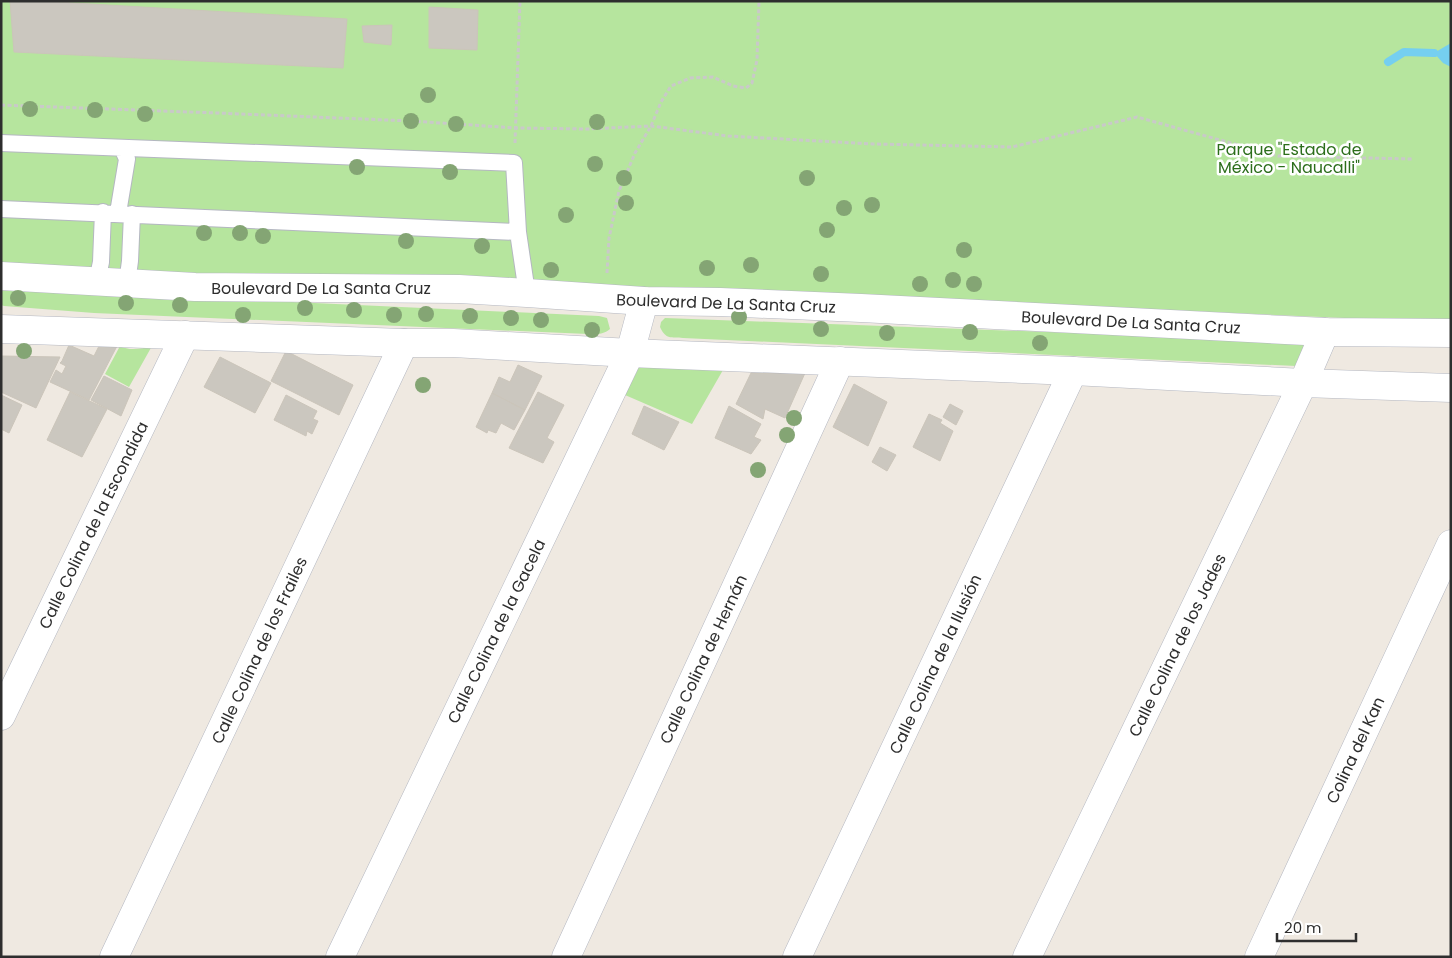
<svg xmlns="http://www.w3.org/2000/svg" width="1452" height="958" font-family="Poppins,sans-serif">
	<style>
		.green { fill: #b6e59e }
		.water { fill: #75cff0 }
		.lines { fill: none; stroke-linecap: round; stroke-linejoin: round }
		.stream { stroke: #75cff0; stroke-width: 8 }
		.building { fill: #cbc7bf; stroke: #cbc5ba }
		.service-casing { stroke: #b4b7c1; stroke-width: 18 }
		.minor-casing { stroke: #b4b7c1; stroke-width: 29 }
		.secondary-casing { stroke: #b4b7c1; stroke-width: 29 }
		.path { stroke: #c9c9c9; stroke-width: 3; stroke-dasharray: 4 2.5; stroke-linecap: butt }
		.service { stroke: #fff; stroke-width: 16 }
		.minor { stroke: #fff; stroke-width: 28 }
		.secondary { stroke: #fff; stroke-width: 28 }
		.tree { fill: #84a574 }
		.labels { text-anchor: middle; stroke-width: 5; stroke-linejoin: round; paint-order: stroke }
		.park-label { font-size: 16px; fill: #2c6e1b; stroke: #fff }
		.street-label { font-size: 16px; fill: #2e2e2e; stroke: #fff }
	</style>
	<rect width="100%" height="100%" fill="#efe9e1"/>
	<path class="green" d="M1 1H1451V321L1390 320 874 297 337 281 1 265Z
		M6 289 599 316 607 318 610 329C603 335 596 334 588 334L94 313 4 306 1 305V291Z
		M665 318 1156 336 1303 344 1304 350 1296 366 683 338C671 337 666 340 660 327L661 322Z
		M120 346C129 351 141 349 152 346L129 387 105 374Z
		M639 367 723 370 692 424 625 395Z"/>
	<path class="water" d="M1451 43V67L1443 63 1434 53Z"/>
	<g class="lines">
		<path class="stream" d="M1388 62 1404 52 1434 53"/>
	</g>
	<path class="building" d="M10 1H40L347 19 343 68 14 52Z
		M429 7 478 10 477 50 429 48Z
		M392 25 391 45 364 42 362 26Z
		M100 344 117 346 89 400 50 382 56 370 62 374 66 366 60 363 62 361 69 345 94 356Z
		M286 351 353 385 339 415 271 381Z
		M1 356 60 357 36 408 1 392Z
		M220 357 271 383 255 413 204 387Z
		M518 365 542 376 525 410 492 393 499 377 510 382Z
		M751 373H805L785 418 765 409 763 419 736 404Z
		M104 376 132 390 121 416 91 400Z
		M854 384 887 402 868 446 833 427Z
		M70 392 107 409 82 457 47 440Z
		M538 392 564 405 547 438 554 442 543 463 509 448Z
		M492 393 525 410 514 430 501 423 496 433 488 430 487 433 476 427Z
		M1 395 22 405 9 433 1 429Z
		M286 395 317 411 313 419 318 421 312 434 307 431 306 436 274 420Z
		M950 404 963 411 956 425 943 417Z
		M644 406 679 422 664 450 632 434Z
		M729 406 761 424 754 437 761 440 751 454 715 438Z
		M929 414 942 420 940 423 953 431 940 461 913 447Z
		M880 447 896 455 887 471 872 462Z"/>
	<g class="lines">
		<g class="service-casing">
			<path id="service" d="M1 143 514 163 518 232 1 209
				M118 213 127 159 122 148
				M518 232 527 293
				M97 281 101 262 103 212
				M127 283 130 261 132 214"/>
		</g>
		<g class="minor-casing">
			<path id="minor" d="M1 716 185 335
				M114 957 404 343
				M340 957 630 353 644 301
				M566 957 840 361
				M797 957 1073 371
				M1027 957 1303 383 1325 332
				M1259 957 1451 544"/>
		</g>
		<g class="secondary-casing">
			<path id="secondary" d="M1 276 195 287 459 289 527 293 644 301 720 302 861 308 1325 332 1451 333
				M1 329 404 343H453L630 353 1073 371 1303 383 1451 388"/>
		</g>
		<path class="path" d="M1 105 217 113 411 121 516 128 587 129 651 126 728 136 873 144 1012 147 1137 117 1278 156 1412 159
			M515 143 520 1
			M607 273 609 238 619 191 635 153 651 126 661 102 671 86 690 78 713 77 733 86 746 88 752 83 757 60 759 1"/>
		<use href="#service" class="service"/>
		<use href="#minor" class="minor"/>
		<use href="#secondary" class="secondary"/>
	</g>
	<g class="tree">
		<circle cx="428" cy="95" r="8"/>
		<circle cx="30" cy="109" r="8"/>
		<circle cx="95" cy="110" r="8"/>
		<circle cx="145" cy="114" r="8"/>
		<circle cx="411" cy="121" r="8"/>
		<circle cx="597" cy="122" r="8"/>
		<circle cx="456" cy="124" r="8"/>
		<circle cx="595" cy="164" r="8"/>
		<circle cx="357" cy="167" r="8"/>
		<circle cx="450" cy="172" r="8"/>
		<circle cx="624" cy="178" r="8"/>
		<circle cx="807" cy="178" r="8"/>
		<circle cx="626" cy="203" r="8"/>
		<circle cx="872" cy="205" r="8"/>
		<circle cx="844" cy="208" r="8"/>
		<circle cx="566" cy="215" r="8"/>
		<circle cx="827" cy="230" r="8"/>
		<circle cx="204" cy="233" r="8"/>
		<circle cx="240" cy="233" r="8"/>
		<circle cx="263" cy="236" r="8"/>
		<circle cx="406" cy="241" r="8"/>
		<circle cx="482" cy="246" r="8"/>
		<circle cx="964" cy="250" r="8"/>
		<circle cx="751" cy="265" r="8"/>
		<circle cx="707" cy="268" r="8"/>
		<circle cx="551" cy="270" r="8"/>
		<circle cx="821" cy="274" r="8"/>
		<circle cx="953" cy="280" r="8"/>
		<circle cx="920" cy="284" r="8"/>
		<circle cx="974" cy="284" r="8"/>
		<circle cx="18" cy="298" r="8"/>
		<circle cx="126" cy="303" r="8"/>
		<circle cx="180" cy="305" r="8"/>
		<circle cx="305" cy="308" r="8"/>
		<circle cx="354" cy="310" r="8"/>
		<circle cx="426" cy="314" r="8"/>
		<circle cx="243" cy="315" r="8"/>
		<circle cx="394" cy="315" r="8"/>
		<circle cx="470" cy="316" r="8"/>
		<circle cx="739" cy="317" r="8"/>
		<circle cx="511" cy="318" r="8"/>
		<circle cx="541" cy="320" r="8"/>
		<circle cx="821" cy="329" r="8"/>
		<circle cx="592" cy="330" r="8"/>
		<circle cx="970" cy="332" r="8"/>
		<circle cx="887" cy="333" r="8"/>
		<circle cx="1040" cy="343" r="8"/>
		<circle cx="24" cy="351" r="8"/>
		<circle cx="423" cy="385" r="8"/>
		<circle cx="794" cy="418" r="8"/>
		<circle cx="787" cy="435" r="8"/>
		<circle cx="758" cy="470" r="8"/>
	</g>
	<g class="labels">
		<g class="park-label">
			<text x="1289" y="155">Parque "Estado de<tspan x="1289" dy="18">México - Naucalli"</tspan></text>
		</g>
		<g class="street-label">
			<text x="321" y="294">Boulevard De La Santa Cruz</text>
			<text transform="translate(726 303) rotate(2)" y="6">Boulevard De La Santa Cruz</text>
			<text transform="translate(1131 322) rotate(3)" y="6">Boulevard De La Santa Cruz</text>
			<text transform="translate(93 525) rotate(-64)" y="6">Calle Colina de la Escondida</text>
			<text transform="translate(496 631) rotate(-64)" y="6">Calle Colina de la Gacela</text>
			<text transform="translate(1177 645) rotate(-64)" y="6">Calle Colina de los Jades</text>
			<text transform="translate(259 650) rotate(-65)" y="6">Calle Colina de los Frailes</text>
			<text transform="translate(703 659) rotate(-65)" y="6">Calle Colina de Hernán</text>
			<text transform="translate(935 664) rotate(-65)" y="6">Calle Colina de la Ilusión</text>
			<text transform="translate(1355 750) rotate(-65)" y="6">Colina del Kan</text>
		</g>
	</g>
	<rect width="1452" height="958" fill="none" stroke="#2e2e2e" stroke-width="5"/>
	<path d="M1277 933v8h79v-8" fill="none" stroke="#2e2e2e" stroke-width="2.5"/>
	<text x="1284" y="933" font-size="15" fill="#2e2e2e" stroke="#ffffff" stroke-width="4" paint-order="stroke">20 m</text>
</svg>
